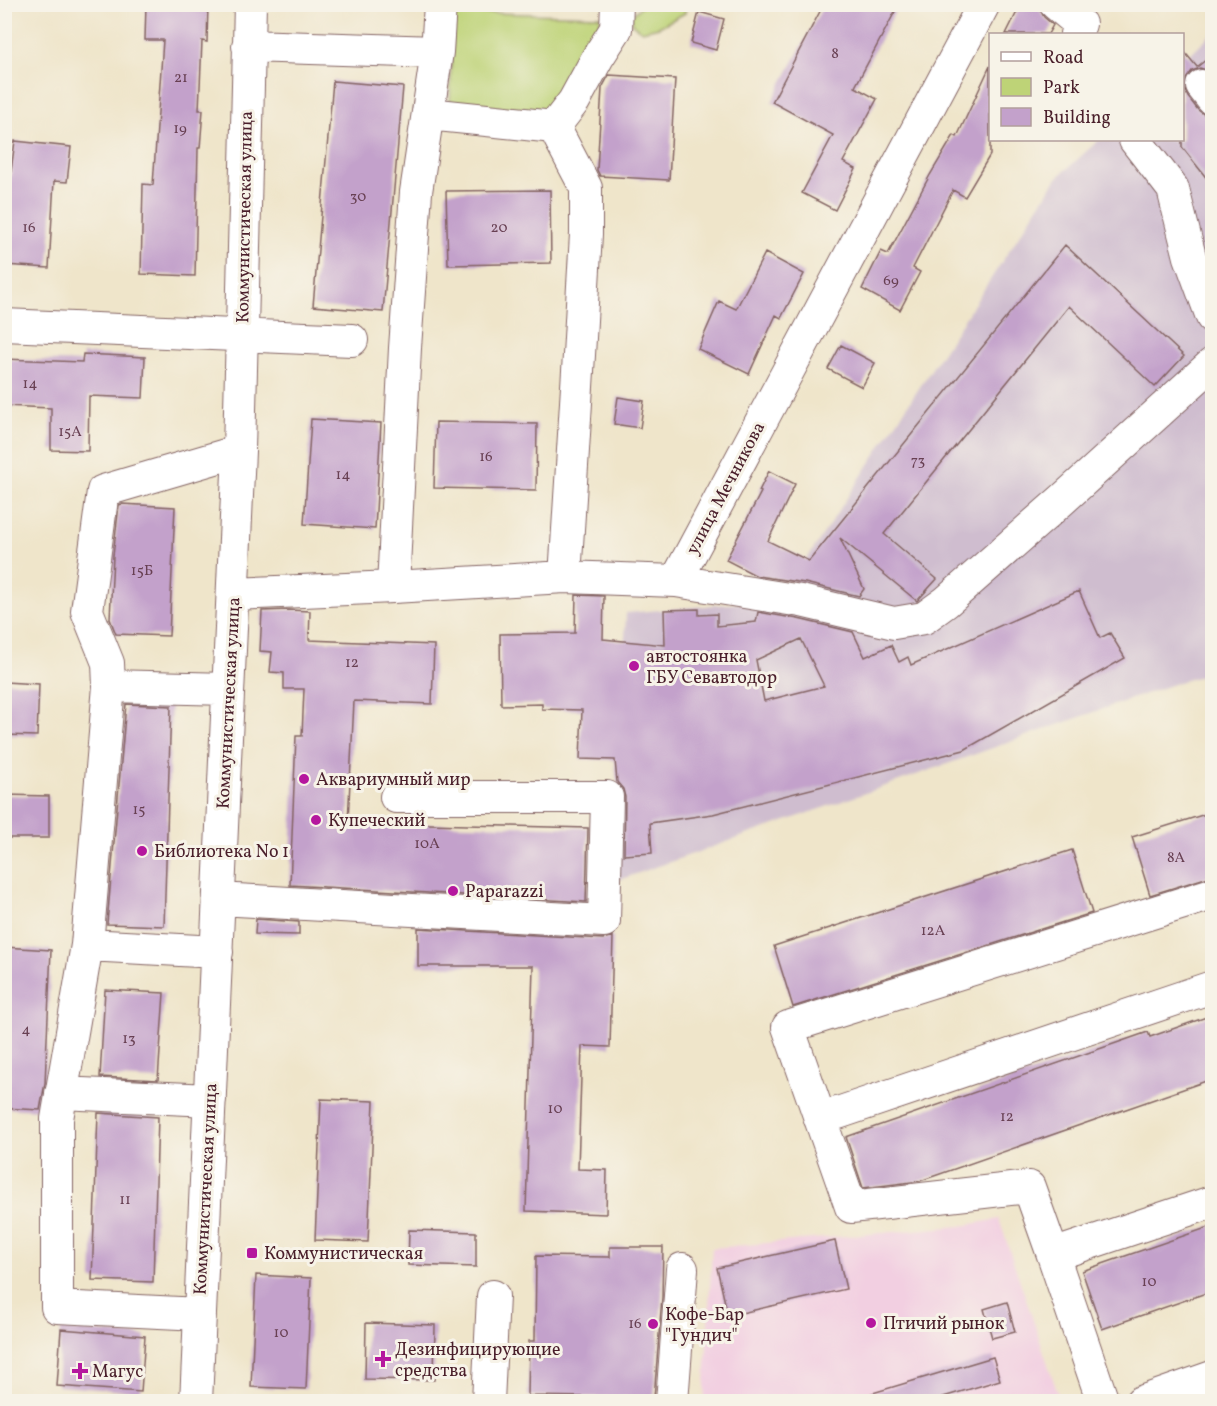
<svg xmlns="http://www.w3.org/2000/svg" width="1217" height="1406" font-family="Vollkorn,serif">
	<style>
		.built { fill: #f2cfe1 }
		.industrial { fill: #cfbdcf }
		.green { fill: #bed377; stroke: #847951; stroke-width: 1.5 }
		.building { fill: #c3a1cb; fill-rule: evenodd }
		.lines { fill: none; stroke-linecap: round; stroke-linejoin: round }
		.minor-casing { stroke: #846463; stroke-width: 34 }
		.minor { stroke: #fff; stroke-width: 32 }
		.poi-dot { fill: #b5179e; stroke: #f7f3e8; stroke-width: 2 }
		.labels { text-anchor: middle; stroke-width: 6; stroke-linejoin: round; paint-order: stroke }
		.number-label { font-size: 15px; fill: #684053 }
		.street-label { font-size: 18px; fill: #4a1f2b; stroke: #f7f3e8 }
		.poi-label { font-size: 18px; fill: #4a1f2b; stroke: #f7f3e8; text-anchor: start }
	</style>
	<rect width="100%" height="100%" fill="#f7f3e8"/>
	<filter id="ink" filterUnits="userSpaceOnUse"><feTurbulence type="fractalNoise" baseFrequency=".0167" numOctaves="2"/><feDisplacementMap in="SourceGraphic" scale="12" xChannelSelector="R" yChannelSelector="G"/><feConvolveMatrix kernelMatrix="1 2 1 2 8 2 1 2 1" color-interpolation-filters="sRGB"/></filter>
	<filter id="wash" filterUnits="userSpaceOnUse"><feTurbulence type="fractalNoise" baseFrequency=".008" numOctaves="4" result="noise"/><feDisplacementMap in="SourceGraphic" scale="24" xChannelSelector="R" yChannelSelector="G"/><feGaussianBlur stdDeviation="1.35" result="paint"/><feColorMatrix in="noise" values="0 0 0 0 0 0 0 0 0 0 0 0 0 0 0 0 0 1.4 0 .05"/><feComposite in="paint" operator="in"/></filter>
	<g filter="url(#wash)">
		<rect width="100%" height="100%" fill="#efe5ca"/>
		<path class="built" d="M999 1219 1059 1397 1044 1402H704L712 1248 961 1226Z"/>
		<path class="industrial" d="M1212 33V673L1179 682 616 881 626 613 786 599 805 562 1057 178 1099 140H1182L1183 61Z"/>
		<path class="green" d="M642 5H686L685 13 659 27 642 31 632 24 631 16Z
			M453 12 600 16 601 29 578 78 545 115 450 105Z"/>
		<g id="blocks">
			<path class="building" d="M146 4H208L207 42 202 41 199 110H203L200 148H198L195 276 141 274 143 184 153 185 163 40H145Z
				M824 4H899L855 87 877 99 843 162 856 169 835 210 802 193 833 135 772 102Z
				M1021 4H1032L1039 8 1044 17 1053 25 1048 34H1006Z
				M699 12 724 19 716 50 691 43Z
				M1182 49 1197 67 1212 55V72L1200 68 1192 71 1186 79 1184 88 1188 97 1198 110 1205 115 1212 117V185L1182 147Z
				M990 66V155L965 197 953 190 913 268 920 272 900 310 862 289 881 251 888 254 930 175 954 135 957 137Z
				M609 75 675 79 669 180 600 176 597 170 602 88Z
				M333 81 403 87 383 312 313 306Z
				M15 141 71 147 67 182 54 181 49 268 5 265 9 186Z
				M550 190 551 263 448 265 446 191Z
				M1065 245 1184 356 1155 387 1069 306 884 534 937 579 917 601 840 538 864 589 859 596 805 583 757 576 726 560 761 492 759 491 769 471 795 484 768 541 809 561Z
				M765 253 804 274 781 318 776 315 749 374 698 349 719 301 736 309Z
				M841 345 875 363 862 387 828 369Z
				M83 354 145 357 143 398 89 396 88 451 51 450V408L4 406V359L82 362Z
				M618 397 644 401 640 428 614 424Z
				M311 419 381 423 375 529 304 524Z
				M436 422 537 424 536 490 434 488Z
				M122 504 175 507 169 636 116 634 110 619 113 556 119 505Z
				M1079 591 1100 638 1110 633 1125 658 964 750 713 814 650 823 652 853 624 855 625 797 623 789 617 782 615 760 580 759 582 710 542 709V704L501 705 500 634 575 633 576 595 604 596 603 639 665 645 664 610 699 609V615L717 614V626L756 622 758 612 798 619 853 632 865 657 891 645 899 662 908 657 911 665ZM801 639 824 686 764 701 756 660Z
				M288 610 310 611 309 640 434 645 432 704 354 701 348 822 588 828 586 902 290 885 296 736H302L304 689H284V673L270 672 272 652 260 651 262 611Z
				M4 682 39 684 37 736 4 735Z
				M126 704 171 706 164 926 107 924Z
				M4 795 49 796V838H4Z
				M1212 812V876L1150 895 1132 837Z
				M1072 850 1092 913 793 1007 774 946Z
				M256 919 299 922V935L255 934Z
				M418 928 603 939 613 936 610 1047 582 1046 578 1169 607 1170 606 1214 526 1211 533 966H418Z
				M4 947 51 950 45 1083 40 1110 4 1108Z
				M105 990 164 993 158 1080 100 1077Z
				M1212 1015V1079L920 1181 863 1188 846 1137 1148 1032 1150 1037Z
				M321 1099 374 1101 368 1242 315 1240Z
				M98 1113 158 1117 153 1282 92 1280Z
				M1212 1226V1291L1102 1329 1082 1271Z
				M409 1230 476 1232V1267L408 1265Z
				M835 1241 846 1289 728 1316 717 1268Z
				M610 1247H663L662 1297 654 1398 528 1396 529 1341H535L536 1256 610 1257Z
				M256 1275 311 1278 306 1389 251 1387Z
				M1007 1302 1015 1332 992 1338 984 1309Z
				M366 1323 435 1325 434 1380 365 1379Z
				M61 1329 145 1336 141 1392 57 1386Z
				M993 1357 1000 1380 930 1401H867L866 1395Z"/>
		</g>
	</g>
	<g filter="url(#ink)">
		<use href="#blocks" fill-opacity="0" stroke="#846463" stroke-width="1.5"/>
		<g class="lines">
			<g class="minor-casing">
				<path id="minor" d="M1056 4 1080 24 1076 34
					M248 46 437 52 440 4
					M1202 86 1212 99
					M428 114 554 127
					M1135 140 1173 189 1190 257 1212 317
					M4 325 352 340
					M565 577 579 355 586 234V188L554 127 574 101 598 57 616 29 617 4
					M676 581 984 4
					M393 587 405 348 416 192 437 52
					M233 594 393 587 565 577 676 581 801 601 894 623 924 618 946 602 1062 500 1212 364
					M109 686 228 689
					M219 899 604 921 607 797H396
					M87 945 217 952
					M61 1093 210 1100
					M820 1119 1212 987
					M1053 1255 1029 1187 851 1207 788 1027 1212 894
					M200 1314 57 1307V1119L87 945 109 686 108 663 87 611 103 491 239 451
					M196 1402 239 451 250 4
					M488 1402 493 1296
					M672 1402 682 1269
					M1103 1402 1053 1255 1212 1202
					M1141 1402 1212 1377"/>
			</g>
			<use href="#minor" class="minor"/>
		</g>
	</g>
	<g class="poi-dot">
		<circle cx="634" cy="666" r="6"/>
		<circle cx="304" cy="779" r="6"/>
		<circle cx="316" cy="820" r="6"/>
		<circle cx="142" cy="851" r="6"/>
		<circle cx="453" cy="891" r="6"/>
		<rect x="246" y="1247" width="12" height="12" rx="3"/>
		<circle cx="871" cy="1323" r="6"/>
		<circle cx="653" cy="1324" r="6"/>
		<path d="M380 1350h6v6h6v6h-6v6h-6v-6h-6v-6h6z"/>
		<path d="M77 1362h6v6h6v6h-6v6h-6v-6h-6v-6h6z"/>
	</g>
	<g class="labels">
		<g class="number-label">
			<text x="835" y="58">8</text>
			<text x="181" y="82">21</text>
			<text x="180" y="133">19</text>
			<text x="358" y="201">30</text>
			<text x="29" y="232">16</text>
			<text x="499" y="232">20</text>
			<text x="891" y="285">69</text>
			<text x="30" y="388">14</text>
			<text x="70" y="436">15А</text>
			<text x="486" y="461">16</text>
			<text x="918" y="465">73</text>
			<text x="343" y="479">14</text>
			<text x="142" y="575">15Б</text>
			<text x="352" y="667">12</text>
			<text x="139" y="814">15</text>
			<text x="427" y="848">10А</text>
			<text x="1176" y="862">8А</text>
			<text x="933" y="935">12А</text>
			<text x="26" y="1034">4</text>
			<text x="129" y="1043">13</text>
			<text x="555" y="1113">10</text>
			<text x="1007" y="1121">12</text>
			<text x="125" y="1204">11</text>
			<text x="1149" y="1286">10</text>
			<text x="635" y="1328">16</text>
			<text x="281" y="1337">10</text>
		</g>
		<g class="street-label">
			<text transform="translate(244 217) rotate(-89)" y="6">Коммунистическая улица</text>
			<text transform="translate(725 488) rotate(-62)" y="6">улица Мечникова</text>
			<text transform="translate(228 703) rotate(-87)" y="6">Коммунистическая улица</text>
			<text transform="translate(205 1189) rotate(-87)" y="6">Коммунистическая улица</text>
		</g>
		<g class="poi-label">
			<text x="646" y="662">автостоянка<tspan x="646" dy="21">ГБУ Севавтодор</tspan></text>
			<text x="316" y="785">Аквариумный мир</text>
			<text x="328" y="826">Купеческий</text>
			<text x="154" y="857">Библиотека No 1</text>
			<text x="465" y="897">Paparazzi</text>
			<text x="264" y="1259">Коммунистическая</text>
			<text x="665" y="1320">Кофе-Бар<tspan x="665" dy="21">"Гундич"</tspan></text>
			<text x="883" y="1329">Птичий рынок</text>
			<text x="395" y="1355">Дезинфицирующие<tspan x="395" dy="21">средства</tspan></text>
			<text x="92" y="1377">Магус</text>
		</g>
	</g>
	<rect width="1217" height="1406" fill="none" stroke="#f7f3e8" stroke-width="24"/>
	<rect x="989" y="33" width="195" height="108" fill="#f7f3e8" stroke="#b29e9c" stroke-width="1.5"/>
	<rect x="1001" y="52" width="30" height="9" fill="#ffffff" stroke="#b29e9c" stroke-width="1.5"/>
	<text x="1043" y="63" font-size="18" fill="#4a1f2b">Road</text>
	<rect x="1001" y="78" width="30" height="18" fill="#bed377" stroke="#b29e9c" stroke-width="1.5"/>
	<text x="1043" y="93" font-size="18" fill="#4a1f2b">Park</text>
	<rect x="1001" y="108" width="30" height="18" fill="#c3a1cb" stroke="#b29e9c" stroke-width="1.5"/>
	<text x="1043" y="123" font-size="18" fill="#4a1f2b">Building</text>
</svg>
